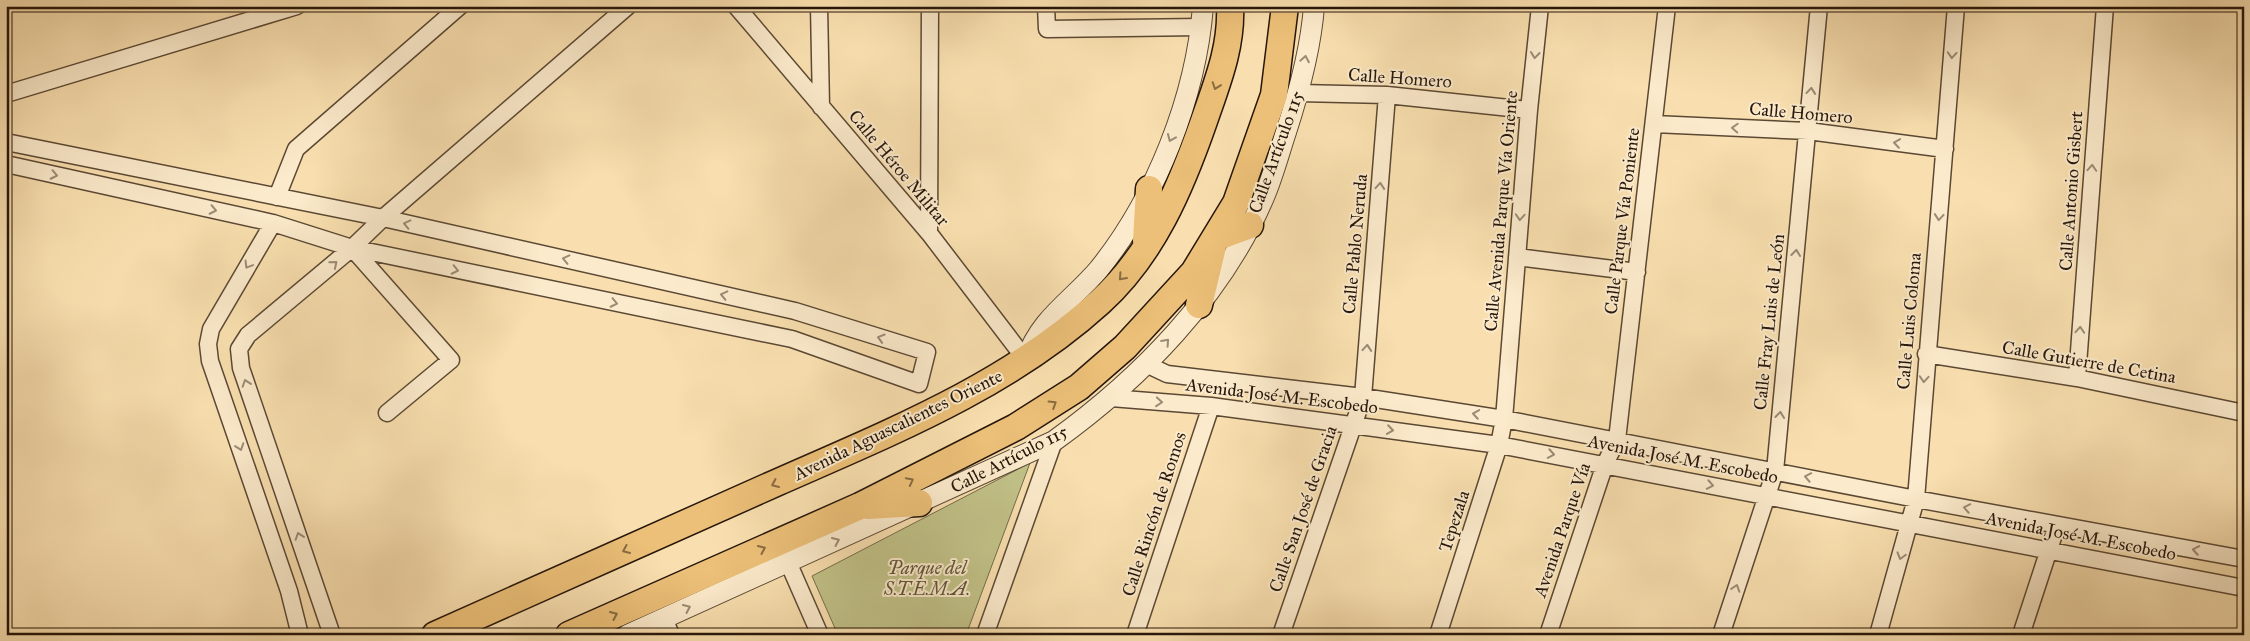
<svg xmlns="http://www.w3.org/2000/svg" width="2250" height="641" font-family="'IM FELL Great Primer',serif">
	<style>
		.green { fill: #c1c188; stroke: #746c4a }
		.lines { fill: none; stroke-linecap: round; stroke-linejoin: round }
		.minor-casing { stroke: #5b4834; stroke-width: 19 }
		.tertiary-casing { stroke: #5b4834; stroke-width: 22 }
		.primary-casing { stroke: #26160b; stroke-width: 29 }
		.minor { stroke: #fbeacb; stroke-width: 16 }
		.tertiary { stroke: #fbeacb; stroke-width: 20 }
		.primary { stroke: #ecc078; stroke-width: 26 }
		.oneway { stroke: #9b8b75 }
		.oneway2 { stroke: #896b42 }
		.labels { text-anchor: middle; stroke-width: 4; stroke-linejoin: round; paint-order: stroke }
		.street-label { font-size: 18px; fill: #26160b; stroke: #fbeacb }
		.park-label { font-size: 18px; font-style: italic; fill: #5c5237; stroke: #fbeacb }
	</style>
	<rect width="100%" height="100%" fill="#f9dfaf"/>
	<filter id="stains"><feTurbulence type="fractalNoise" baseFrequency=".004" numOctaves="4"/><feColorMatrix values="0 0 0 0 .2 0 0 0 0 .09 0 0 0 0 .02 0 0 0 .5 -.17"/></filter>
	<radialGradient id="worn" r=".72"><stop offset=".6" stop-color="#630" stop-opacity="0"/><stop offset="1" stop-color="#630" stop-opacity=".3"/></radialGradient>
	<path class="green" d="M1030 463 966 635H838L812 576Z"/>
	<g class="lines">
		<g class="minor-casing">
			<path id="minor" d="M736 6 929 233 1026 360
				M819 6 821 107
				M1046 6 1047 29 1201 27
				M1299 93 1387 95 1529 110
				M6 94 297 6
				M1654 124 1808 131 1945 149
				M6 142 383 218 795 311 927 352 919 384 792 339 352 248 273 223 6 164
				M277 197 296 149 460 6
				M273 223 211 329 208 344 210 361 289 591 300 635
				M929 233 930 6
				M352 248 451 360 387 413
				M1517 257 1637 272
				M1926 354 2077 378 2244 413
				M1146 364 1167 374 1363 397 1504 419 1916 499 2244 559
				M2077 378 2105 6
				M1111 398 1211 406 1499 445 2244 588
				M788 562 820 635
				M664 618 671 635
				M332 635 241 368 239 349 248 335 352 248 383 218 628 6
				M985 635 1054 441
				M1135 635 1211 406
				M1281 635 1363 397 1387 95
				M1438 635 1499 445 1504 419 1529 110 1540 6
				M1548 635 1605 464 1617 440 1667 6
				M1721 635 1775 471 1819 6
				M1878 635 1916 499 1956 6
				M2021 635 2057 525"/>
		</g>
		<g class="tertiary-casing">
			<path id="tertiary" d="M1026 360C1040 318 1072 301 1099 269 1156 198 1196 97 1203 6
				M627 635 1054 441C1140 379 1222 296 1264 197 1273 176 1279 153 1286 132 1299 92 1311 48 1314 6"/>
		</g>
		<g class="primary-casing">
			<path id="primary" d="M1146 241 1149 189
				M1199 305 1215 238 1250 225
				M868 506 919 503
				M435 635C549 584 662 534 776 483 889 433 1008 386 1100 302 1153 254 1181 187 1204 121 1217 83 1232 47 1230 6
				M569 635 860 506 1016 427 1079 387 1125 347 1194 272 1236 203 1274 95 1285 6"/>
		</g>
		<use href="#minor" class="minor"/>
		<use href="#tertiary" class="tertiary"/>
		<use href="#primary" class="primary"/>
	</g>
	<defs><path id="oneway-chevron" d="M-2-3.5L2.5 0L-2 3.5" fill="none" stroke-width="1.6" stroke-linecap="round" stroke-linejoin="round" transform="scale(1.25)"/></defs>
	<g class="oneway">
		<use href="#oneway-chevron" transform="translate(1535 55) rotate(96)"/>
		<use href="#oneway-chevron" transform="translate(1952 55) rotate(94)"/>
		<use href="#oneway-chevron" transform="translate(1305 59) rotate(-80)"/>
		<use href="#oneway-chevron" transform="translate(1811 91) rotate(-85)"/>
		<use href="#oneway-chevron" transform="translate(1735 128) rotate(-177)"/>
		<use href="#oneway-chevron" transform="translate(1171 138) rotate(113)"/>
		<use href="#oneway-chevron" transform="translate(1897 143) rotate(-172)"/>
		<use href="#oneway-chevron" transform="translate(2092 168) rotate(-86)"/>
		<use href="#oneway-chevron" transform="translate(54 175) rotate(12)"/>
		<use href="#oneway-chevron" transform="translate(1380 186) rotate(-85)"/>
		<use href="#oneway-chevron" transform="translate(213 210) rotate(12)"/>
		<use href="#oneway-chevron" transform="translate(1520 217) rotate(94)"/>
		<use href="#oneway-chevron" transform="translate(1939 217) rotate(95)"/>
		<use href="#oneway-chevron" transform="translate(407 224) rotate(-167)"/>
		<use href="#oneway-chevron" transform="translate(1796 253) rotate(-84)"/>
		<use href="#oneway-chevron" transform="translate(566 259) rotate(-167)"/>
		<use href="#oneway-chevron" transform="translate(334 264) rotate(-40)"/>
		<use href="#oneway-chevron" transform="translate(248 265) rotate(121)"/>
		<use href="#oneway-chevron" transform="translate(455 270) rotate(12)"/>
		<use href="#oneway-chevron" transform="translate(724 295) rotate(-167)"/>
		<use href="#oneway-chevron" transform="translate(614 303) rotate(12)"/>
		<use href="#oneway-chevron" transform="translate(2080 330) rotate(-86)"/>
		<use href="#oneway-chevron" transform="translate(881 338) rotate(-163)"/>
		<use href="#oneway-chevron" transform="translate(1166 342) rotate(-48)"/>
		<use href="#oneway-chevron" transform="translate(1367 348) rotate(-85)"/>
		<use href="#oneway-chevron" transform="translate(1924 379) rotate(94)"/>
		<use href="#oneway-chevron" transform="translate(246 383) rotate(-109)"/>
		<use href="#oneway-chevron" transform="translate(1159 402) rotate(5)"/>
		<use href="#oneway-chevron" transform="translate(1476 414) rotate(-171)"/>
		<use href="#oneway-chevron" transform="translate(1780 415) rotate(-84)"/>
		<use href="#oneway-chevron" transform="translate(1390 430) rotate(8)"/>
		<use href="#oneway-chevron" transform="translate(240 447) rotate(71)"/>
		<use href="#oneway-chevron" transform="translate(1551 454) rotate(10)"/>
		<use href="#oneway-chevron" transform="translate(1808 477) rotate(-169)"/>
		<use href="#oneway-chevron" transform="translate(1710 485) rotate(11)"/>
		<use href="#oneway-chevron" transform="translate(1967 508) rotate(-169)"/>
		<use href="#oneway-chevron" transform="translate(299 536) rotate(-109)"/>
		<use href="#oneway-chevron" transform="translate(836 541) rotate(-24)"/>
		<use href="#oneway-chevron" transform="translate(2196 550) rotate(-170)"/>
		<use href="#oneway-chevron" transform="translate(1901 556) rotate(106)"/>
		<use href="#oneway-chevron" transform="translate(1736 588) rotate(-72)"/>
		<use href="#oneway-chevron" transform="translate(687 608) rotate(-24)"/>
	</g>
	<g class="oneway2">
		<use href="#oneway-chevron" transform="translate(1216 86) rotate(109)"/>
		<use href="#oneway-chevron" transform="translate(1122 277) rotate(132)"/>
		<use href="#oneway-chevron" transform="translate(1053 404) rotate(-32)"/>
		<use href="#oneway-chevron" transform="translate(910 481) rotate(-27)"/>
		<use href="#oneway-chevron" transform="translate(775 484) rotate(156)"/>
		<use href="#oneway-chevron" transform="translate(762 549) rotate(-24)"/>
		<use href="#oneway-chevron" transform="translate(626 550) rotate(156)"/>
		<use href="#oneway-chevron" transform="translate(614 615) rotate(-24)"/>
	</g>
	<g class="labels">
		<g class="street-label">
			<text transform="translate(1400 78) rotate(4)" y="6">Calle Homero</text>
			<text transform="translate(1801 113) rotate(5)" y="6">Calle Homero</text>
			<text transform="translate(1276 152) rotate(-70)" y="6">Calle Artículo 115</text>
			<text transform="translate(899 168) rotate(50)" y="6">Calle Héroe Militar</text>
			<text transform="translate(2071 191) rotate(-86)" y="6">Calle Antonio Gisbert</text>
			<text transform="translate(1501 211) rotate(-85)" y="6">Calle Avenida Parque Vía Oriente</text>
			<text transform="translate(1622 221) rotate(-83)" y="6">Calle Parque Vía Poniente</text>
			<text transform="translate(1355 244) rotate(-85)" y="6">Calle Pablo Neruda</text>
			<text transform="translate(1909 321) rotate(-85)" y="6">Calle Luis Coloma</text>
			<text transform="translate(1769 322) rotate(-84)" y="6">Calle Fray Luis de León</text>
			<text transform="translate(2089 362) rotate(10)" y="6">Calle Gutierre de Cetina</text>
			<text transform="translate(1282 396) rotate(7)" y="6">Avenida José M. Escobedo</text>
			<text transform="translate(898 425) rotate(-26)" y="6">Avenida Aguascalientes Oriente</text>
			<text transform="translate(1009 459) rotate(-27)" y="6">Calle Artículo 115</text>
			<text transform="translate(1683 459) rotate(11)" y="6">Avenida José M. Escobedo</text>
			<text transform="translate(1303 509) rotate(-71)" y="6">Calle San José de Gracia</text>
			<text transform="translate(1154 514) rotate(-72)" y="6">Calle Rincón de Romos</text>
			<text transform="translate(1454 521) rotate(-72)" y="6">Tepezala</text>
			<text transform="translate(1562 530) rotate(-71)" y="6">Avenida Parque Vía</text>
			<text transform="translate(2081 536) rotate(11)" y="6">Avenida José M. Escobedo</text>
		</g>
		<g class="park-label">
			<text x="927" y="574">Parque del<tspan x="927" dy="21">S.T.E.M.A.</tspan></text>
		</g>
	</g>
	<rect width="2250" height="641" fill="none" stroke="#f9dfaf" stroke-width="25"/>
	<rect x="8" y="8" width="2235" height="626" fill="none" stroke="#26160b" stroke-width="2.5"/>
	<rect x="12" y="12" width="2225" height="616" fill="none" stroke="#26160b"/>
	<rect width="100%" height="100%" filter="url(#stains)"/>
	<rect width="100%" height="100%" fill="url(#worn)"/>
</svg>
